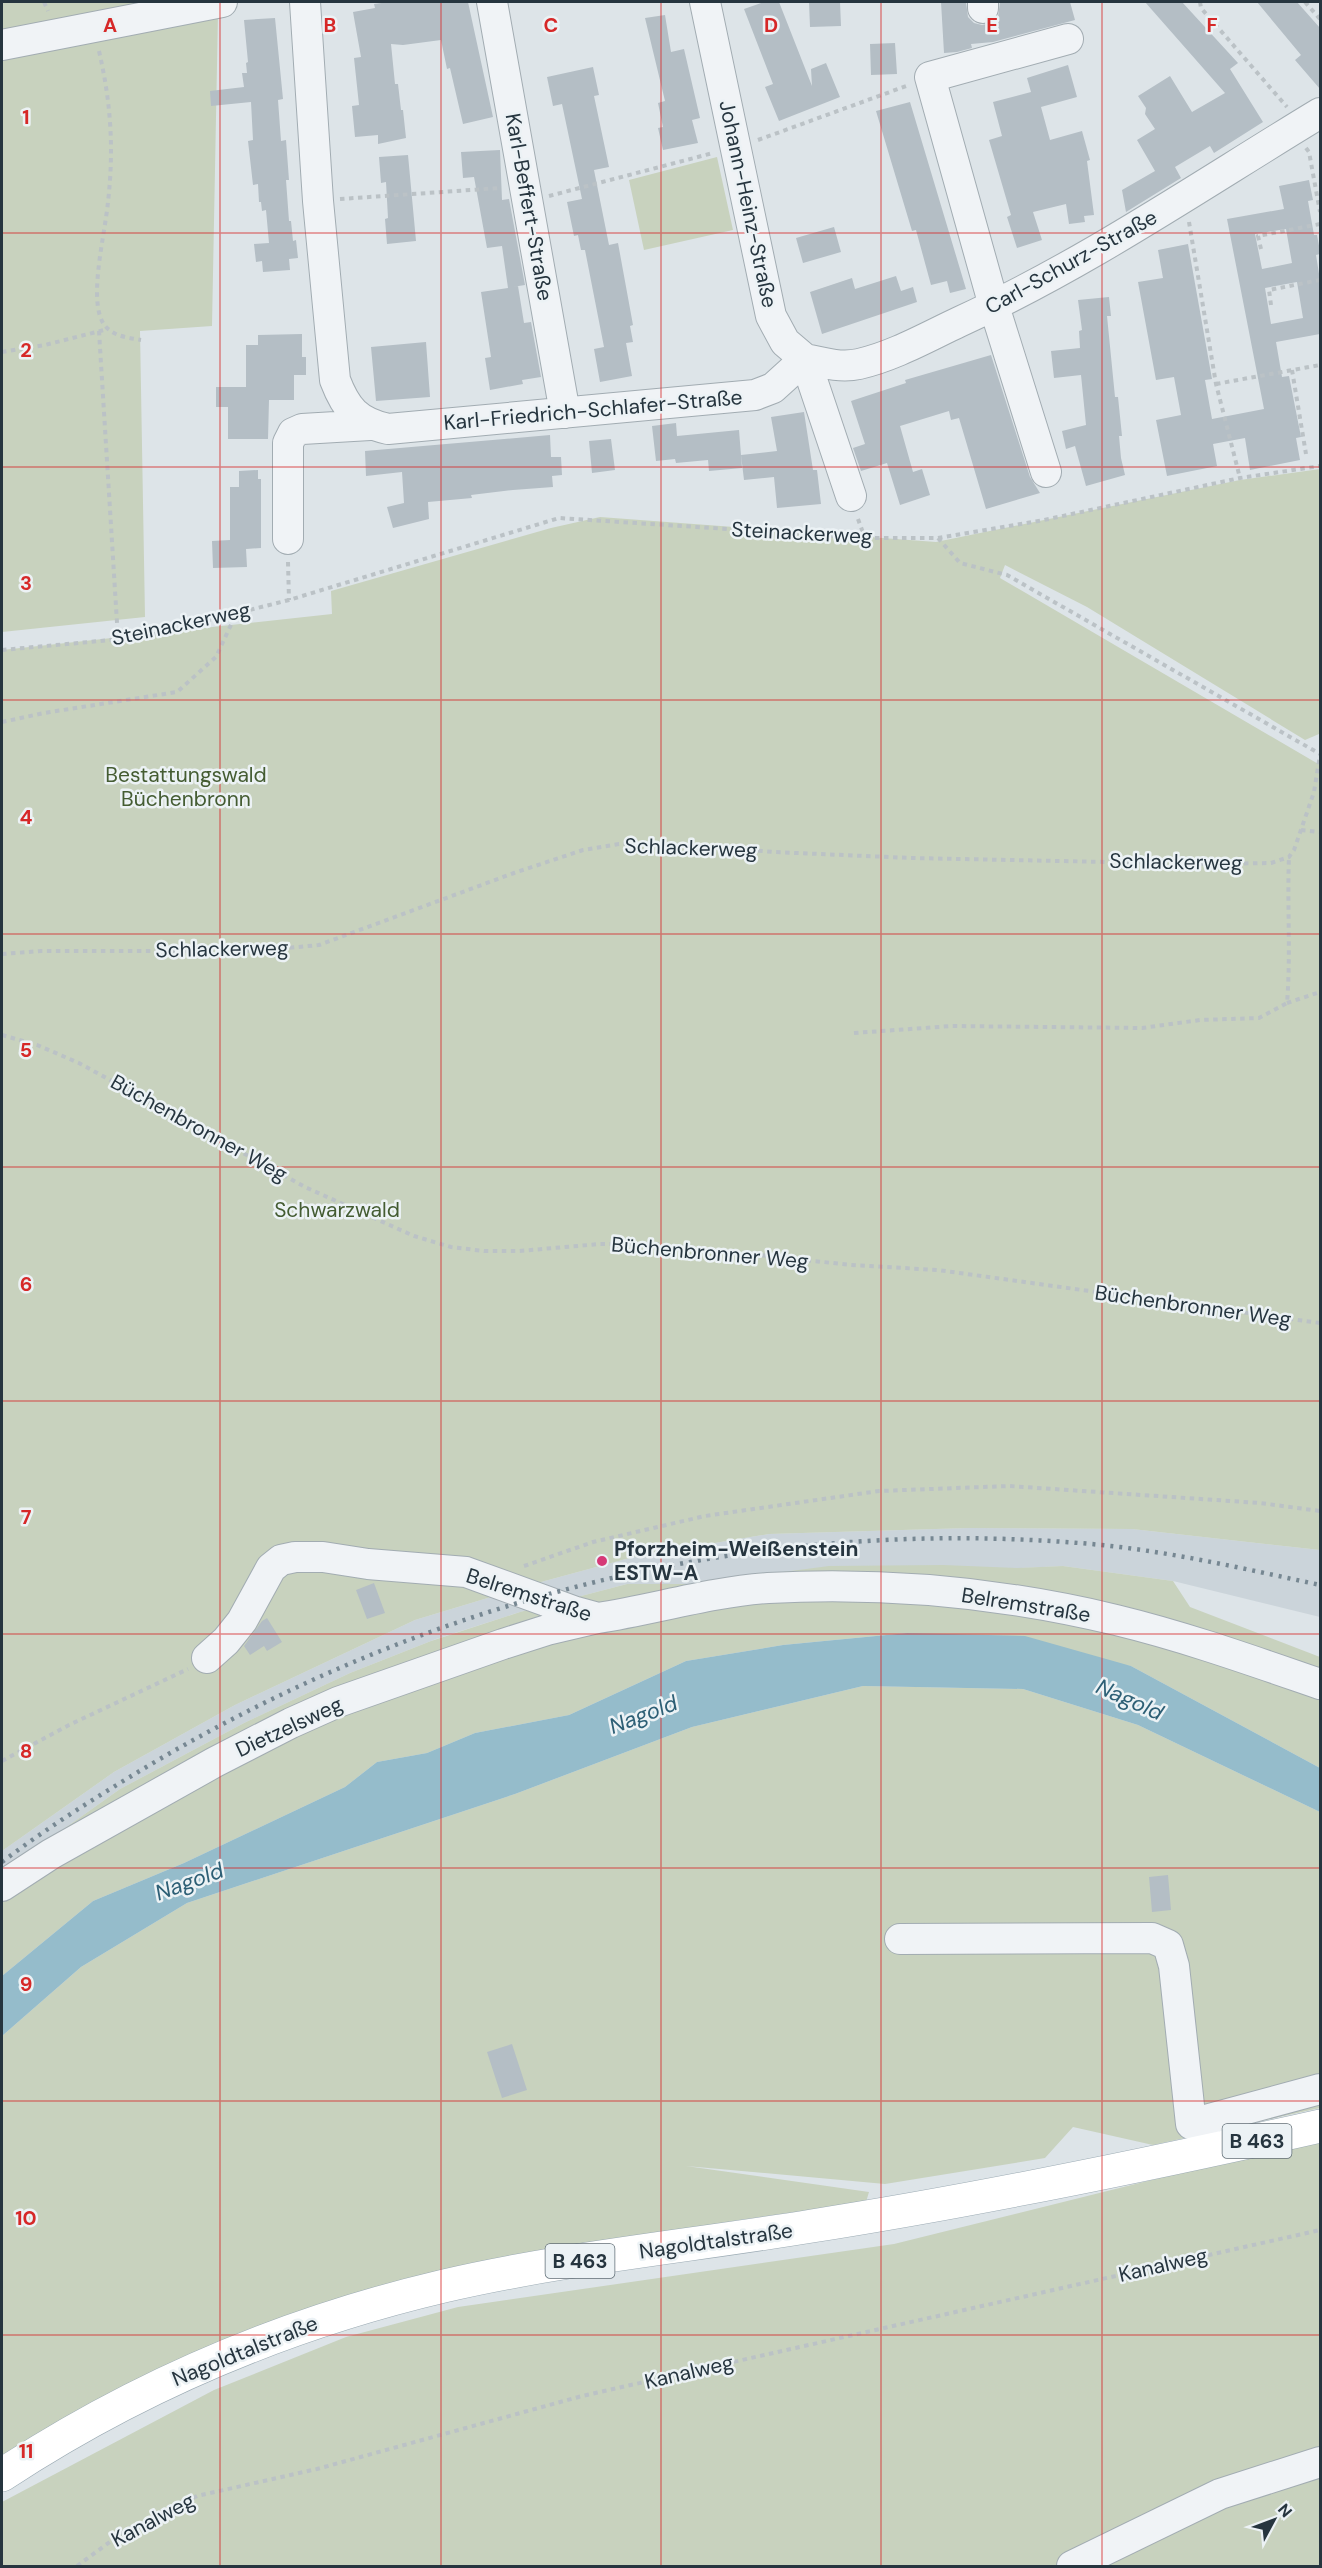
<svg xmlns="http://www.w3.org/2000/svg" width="1322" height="2568" font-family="'DM Sans',sans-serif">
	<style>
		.built { fill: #cbd4da }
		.green { fill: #c8d2be }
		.water { fill: #95bccb }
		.building { fill: #b4bec5; fill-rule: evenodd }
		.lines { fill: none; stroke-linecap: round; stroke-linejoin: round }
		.minor-casing { stroke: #a2acb2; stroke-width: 32 }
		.major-casing { stroke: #9cabb4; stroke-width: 34 }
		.path { stroke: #bbc2c6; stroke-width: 4; stroke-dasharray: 4.5 4.5; stroke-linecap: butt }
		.minor { stroke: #f0f3f6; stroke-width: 30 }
		.major { stroke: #fff; stroke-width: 33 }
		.rail { stroke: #768792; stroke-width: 4.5; stroke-dasharray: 3 6; stroke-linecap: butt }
		.grid { fill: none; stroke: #d62828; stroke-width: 1.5; stroke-opacity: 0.55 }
		.poi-dot { fill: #d63977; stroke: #ecf2f5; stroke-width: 2 }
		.labels { text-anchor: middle; stroke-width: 5; stroke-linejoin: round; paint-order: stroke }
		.shield { fill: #ecf2f5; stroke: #616e76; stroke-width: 1.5 }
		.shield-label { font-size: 20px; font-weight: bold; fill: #26353f }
		.street-label { font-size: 21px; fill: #26353f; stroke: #ecf2f5 }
		.park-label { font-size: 21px; fill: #445c32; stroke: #ecf2f5 }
		.poi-label { font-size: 21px; font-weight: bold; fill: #26353f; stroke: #ecf2f5; text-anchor: start }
		.water-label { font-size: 22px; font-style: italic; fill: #2d5f75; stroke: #ecf2f5 }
		.grid-label { font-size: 20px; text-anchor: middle; font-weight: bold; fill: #d62828; stroke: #ecf2f5; stroke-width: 5; stroke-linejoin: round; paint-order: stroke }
	</style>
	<rect width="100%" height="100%" fill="#dde4e8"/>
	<path class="built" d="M969 1528 1132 1529 1320 1550V1617L1173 1581 1063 1566 691 1584H627L520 1612 436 1639 350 1673 244 1723 120 1789 2 1873V1851L114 1772 235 1705 415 1620 541 1582 637 1556 769 1534Z"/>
	<path class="green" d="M2 2H212L218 13 212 326 140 331 145 617 2 632Z
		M717 157 733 230 644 250 629 180Z
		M1320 469V730L1319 734 1305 740 1087 607 1005 565 1000 578 1320 765V1550L1132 1529 969 1528 769 1534 637 1556 541 1582 415 1620 235 1705 114 1772 2 1851V650L332 614 331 591 551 528 600 517 936 542 1240 480Z
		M943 1565 1017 1568 1063 1566 1173 1581 1190 1607 1320 1657V1768L1131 1666 907 1633 783 1645 686 1661 569 1715 475 1733 427 1753 377 1762 345 1787 184 1863 93 1901 2 1976V1873L120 1789 244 1723 350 1673 431 1641 520 1612 627 1584H691L829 1566Z
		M863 1686 1023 1689 1138 1725 1320 1812V2108L1153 2145 1073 2127 1045 2158 885 2184 686 2166 869 2192 866 2202 739 2220 418 2278 2 2464V2036L81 1967 187 1903 515 1794 692 1727Z
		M1320 2138V2566H2V2502L214 2390 346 2337 458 2307 894 2244Z"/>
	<path class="water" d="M907 1633 1025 1636 1131 1666 1320 1768V1812L1138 1725 1023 1689 863 1686 692 1727 515 1794 187 1903 81 1967 2 2036V1976L93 1901 184 1863 345 1787 377 1762 427 1753 475 1733 569 1715 686 1661 783 1645Z"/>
	<path class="building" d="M389 2H468L493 117 463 124 450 68 447 69 441 40 403 45 391 44 395 84H398L401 110H403L406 138 378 144V135L355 137 352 106 359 105 354 58 361 57 353 12 375 8 374 4Z
		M764 2H779L812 86 811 69 826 63 840 97 779 121 765 87 773 84 744 9Z
		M809 2H840L841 26 810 27Z
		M941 2H966L968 17 974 23 982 25 991 23 998 17 1000 2H1070L1075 20 993 42 971 44 972 48 957 52 944 53Z
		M1145 2H1182L1238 63 1230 69 1263 122 1214 153 1210 146 1175 167 1181 178 1126 212 1122 190 1155 171 1137 140 1155 129 1145 114 1146 108 1138 96 1170 76 1192 112 1225 93Z
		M1257 2H1297L1320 28V89L1295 60 1301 55Z
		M665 15 671 52 684 49 700 118 692 120 698 143 663 150 658 128 663 127 658 103 665 101 645 18Z
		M275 18 283 99 278 100 281 141 286 140 289 180H286L289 221H291L293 241 296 240 298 258 289 259 290 270 263 272 262 261 256 262 254 244 269 243 266 210 262 211 261 202H259L258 184 253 185 248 141 253 140 251 102 211 106 210 91 244 87 242 73H247L246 63 248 62 244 20Z
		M895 43 897 74 871 75 870 44Z
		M1068 65 1077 97 1041 107 1050 140 1082 131 1090 160 1087 161 1094 215 1084 216 1085 222 1069 224 1066 204 1033 212 1042 240 1017 248 1007 217 1011 215 989 140 1002 136 993 102 1031 92 1027 78Z
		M593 67 599 95 594 96 609 167 594 170 609 245 618 243 633 325 630 326 633 342 626 343 632 376 600 382 594 349 604 347 585 250H581L578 235 574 236 567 202 582 199 562 104 553 106 547 77Z
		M910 102 966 289 950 293 947 281 931 285 916 230 912 231 876 111Z
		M500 150 502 200 509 199 525 285 512 287 518 286 524 323 531 322 541 377 522 380 523 384 490 390 485 358 491 357 481 292 508 288 502 246 487 248 474 177 463 178 461 152Z
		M408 155 416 241 387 244 385 219 388 218 386 182 381 183 379 157Z
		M1309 180 1313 200 1308 201 1314 235H1317L1320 251V254L1316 255 1320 280V334L1276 342 1282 377 1289 376 1301 437 1296 438 1300 460 1250 470 1245 438 1213 444 1217 466 1167 476 1156 420 1181 415 1174 377 1156 380 1138 282 1163 278 1158 250 1188 244 1212 379 1205 380 1212 419 1264 409 1227 219 1284 209 1279 186ZM1286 229 1292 263 1262 269 1255 234ZM1297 282 1303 318 1271 324 1265 288Z
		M834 227 841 252 803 263 796 238Z
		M896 276 901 291 913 287 917 302 822 334 810 292 852 278 855 289Z
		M1109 297 1111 316H1107L1115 397H1118L1122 436H1119L1121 458 1125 475 1086 486 1075 446 1066 449 1062 431 1086 425 1081 375 1054 378 1051 351 1080 348 1079 331 1082 330 1078 300Z
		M302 334V357H306V375H294V400H269L268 439H228V407H216V387H246V345H258V335Z
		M426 342 430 397 376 401 371 347Z
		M991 355 1030 477 1040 493 986 509 959 418 951 420 949 411 900 426 913 472 922 469 930 495 900 505 887 463 861 471 853 448 865 444 851 401 906 383 905 380Z
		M804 412 813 470H817L821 504 777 508 774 477 744 480 741 455 777 451 771 417Z
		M676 423 677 436 739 430 742 468 709 471 708 460 676 463 675 459 656 461 652 426Z
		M550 435 551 457H561L562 475 552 476 553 487 513 490 471 495 472 498 428 502 429 519 393 528 387 507 404 503 402 472 366 476 365 451Z
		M611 439 615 470 592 473 589 441Z
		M258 470V479H261V548L246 549 247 567 213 568 212 541 230 540V487H239V471Z
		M374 1583 385 1613 367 1619 356 1590Z
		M267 1618 282 1642 267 1651 264 1646 250 1655 244 1646 262 1621Z
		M1168 1875 1171 1910 1152 1912 1149 1877Z
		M512 2044 527 2090 502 2098 487 2052Z"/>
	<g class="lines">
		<g class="minor-casing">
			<path id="minor" d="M305 2 318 201 335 380C346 409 357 422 388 429L755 395 773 388 805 359C823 363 841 368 859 364 894 356 927 337 959 322 1086 264 1201 185 1320 113
				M492 2 565 413
				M705 2 771 316 785 342 805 359 851 496
				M983 2V8
				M2 45 222 2
				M1046 472 994 306 930 77 1068 39
				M288 539V443L293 433 302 429 370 425
				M207 1658 226 1641 242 1621 271 1568 281 1560 295 1557H323L368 1564 466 1572 576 1612 598 1618C655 1609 711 1592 768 1588 884 1582 1004 1593 1116 1620 1186 1637 1253 1661 1320 1684
				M2 1886 51 1854 215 1762 291 1723 338 1702 503 1644 547 1630 598 1618
				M900 1939 1152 1938 1168 1945 1174 1966 1191 2124 1320 2089
				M1072 2566 1220 2494 1320 2462"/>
		</g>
		<g class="major-casing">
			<path id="major" d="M2 2475C136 2387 287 2323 444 2286 565 2258 690 2246 812 2226 983 2199 1152 2164 1320 2126"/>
		</g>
		<path class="path" d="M44 2 48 11
			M1200 2 1201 8 1287 107
			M1305 2 1320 19
			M99 51C111 103 114 149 108 202 105 233 91 288 100 316 106 335 123 337 141 340
			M758 140 909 85
			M1306 148 1309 152 1320 212
			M549 196 713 153
			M340 199 500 188
			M1189 222 1216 384 1240 478
			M1261 249 1258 236 1320 224
			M1271 305 1269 290 1320 280
			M99 331 118 639
			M2 352 45 345 108 329
			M1292 370 1306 454
			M1216 384 1320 365
			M858 519 865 538
			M938 538 960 563 1007 575 1320 754
			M288 562 289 600
			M2 650 143 637 289 600 559 518 865 538H938L1044 520 1240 478 1320 466
			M2 722 44 713 177 692 216 657 236 614
			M1301 830 1320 832
			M2 954 41 951H255L319 945 514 873 583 850 619 844 659 843 774 852 911 858 1207 864 1271 863 1289 857 1294 850 1314 792 1320 755
			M1287 1003 1320 992
			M854 1033 952 1026 1142 1028 1200 1020 1259 1018 1287 1003C1291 954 1287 906 1289 857
			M2 1035 37 1045 79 1063 305 1187 414 1236 451 1247 484 1251H519L600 1244H657L851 1265 938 1270 1320 1323
			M524 1566 593 1542 705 1516 879 1491 1009 1486 1260 1503 1320 1511
			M2 1761 69 1725 188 1669
			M77 2566 126 2530 197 2496 317 2469 582 2396 1320 2230"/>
		<use href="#minor" class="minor"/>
		<use href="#major" class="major"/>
		<path class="rail" d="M2 1862C48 1827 98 1796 148 1766 431 1598 750 1517 1079 1543 1160 1549 1241 1568 1320 1585"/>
	</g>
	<path class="grid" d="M220 2V2566M441 2V2566M661 2V2566M881 2V2566M1102 2V2566M2 233H1320M2 467H1320M2 700H1320M2 934H1320M2 1167H1320M2 1401H1320M2 1634H1320M2 1868H1320M2 2101H1320M2 2335H1320"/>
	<circle class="poi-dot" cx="602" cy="1561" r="6"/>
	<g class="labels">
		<g class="shield">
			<rect x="1222.5" y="2124" width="69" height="34" rx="4.5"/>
			<rect x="545.5" y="2244" width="69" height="34" rx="4.5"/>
		</g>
		<g class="shield-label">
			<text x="1257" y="2148">B 463</text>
			<text x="580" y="2268">B 463</text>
		</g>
		<g class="street-label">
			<text transform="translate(748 204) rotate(78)" y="7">Johann-Heinz-Straße</text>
			<text transform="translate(529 207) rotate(80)" y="7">Karl-Beffert-Straße</text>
			<text transform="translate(1071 262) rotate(-29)" y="7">Carl-Schurz-Straße</text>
			<text transform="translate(593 410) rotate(-5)" y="7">Karl-Friedrich-Schlafer-Straße</text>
			<text transform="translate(802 533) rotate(3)" y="7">Steinackerweg</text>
			<text transform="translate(181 624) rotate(-12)" y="7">Steinackerweg</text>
			<text transform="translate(691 848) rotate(2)" y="7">Schlackerweg</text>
			<text transform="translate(1176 862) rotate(1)" y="7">Schlackerweg</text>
			<text transform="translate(222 949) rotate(-1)" y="7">Schlackerweg</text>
			<text transform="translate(199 1128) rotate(29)" y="7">Büchenbronner Weg</text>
			<text transform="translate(710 1253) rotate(5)" y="7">Büchenbronner Weg</text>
			<text transform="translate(1193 1306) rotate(8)" y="7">Büchenbronner Weg</text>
			<text transform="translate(529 1595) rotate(18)" y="7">Belremstraße</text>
			<text transform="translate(1026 1605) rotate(9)" y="7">Belremstraße</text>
			<text transform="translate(289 1727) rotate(-25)" y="7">Dietzelsweg</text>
			<text transform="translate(716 2241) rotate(-8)" y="7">Nagoldtalstraße</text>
			<text transform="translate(1163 2265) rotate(-13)" y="7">Kanalweg</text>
			<text transform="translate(245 2351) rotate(-22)" y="7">Nagoldtalstraße</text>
			<text transform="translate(689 2372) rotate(-13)" y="7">Kanalweg</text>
			<text transform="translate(153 2520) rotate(-28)" y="7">Kanalweg</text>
		</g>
		<g class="park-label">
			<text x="186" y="782">Bestattungswald<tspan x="186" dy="24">Büchenbronn</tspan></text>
			<text x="337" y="1217">Schwarzwald</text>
		</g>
		<g class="poi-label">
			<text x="614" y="1556">Pforzheim-Weißenstein<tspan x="614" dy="24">ESTW-A</tspan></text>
		</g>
		<g class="water-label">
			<text transform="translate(1130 1699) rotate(24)" y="8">Nagold</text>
			<text transform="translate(643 1714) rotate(-21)" y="8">Nagold</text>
			<text transform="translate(189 1881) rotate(-20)" y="8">Nagold</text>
		</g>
	</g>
	<g class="grid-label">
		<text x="110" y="32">A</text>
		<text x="330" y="32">B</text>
		<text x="551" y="32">C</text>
		<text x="771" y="32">D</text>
		<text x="992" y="32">E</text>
		<text x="1212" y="32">F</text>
		<text x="26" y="124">1</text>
		<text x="26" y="357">2</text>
		<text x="26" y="590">3</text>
		<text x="26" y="824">4</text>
		<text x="26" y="1057">5</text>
		<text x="26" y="1291">6</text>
		<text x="26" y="1524">7</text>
		<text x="26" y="1758">8</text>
		<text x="26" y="1991">9</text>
		<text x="26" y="2225">10</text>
		<text x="26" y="2458">11</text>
	</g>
	<rect width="1322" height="2568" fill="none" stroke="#26353f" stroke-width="6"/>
	<g transform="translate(1274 2520) rotate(49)" stroke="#ecf2f5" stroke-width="4.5" paint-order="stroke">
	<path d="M0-4.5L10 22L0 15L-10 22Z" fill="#26353f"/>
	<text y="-9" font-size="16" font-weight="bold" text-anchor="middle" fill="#26353f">N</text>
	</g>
</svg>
